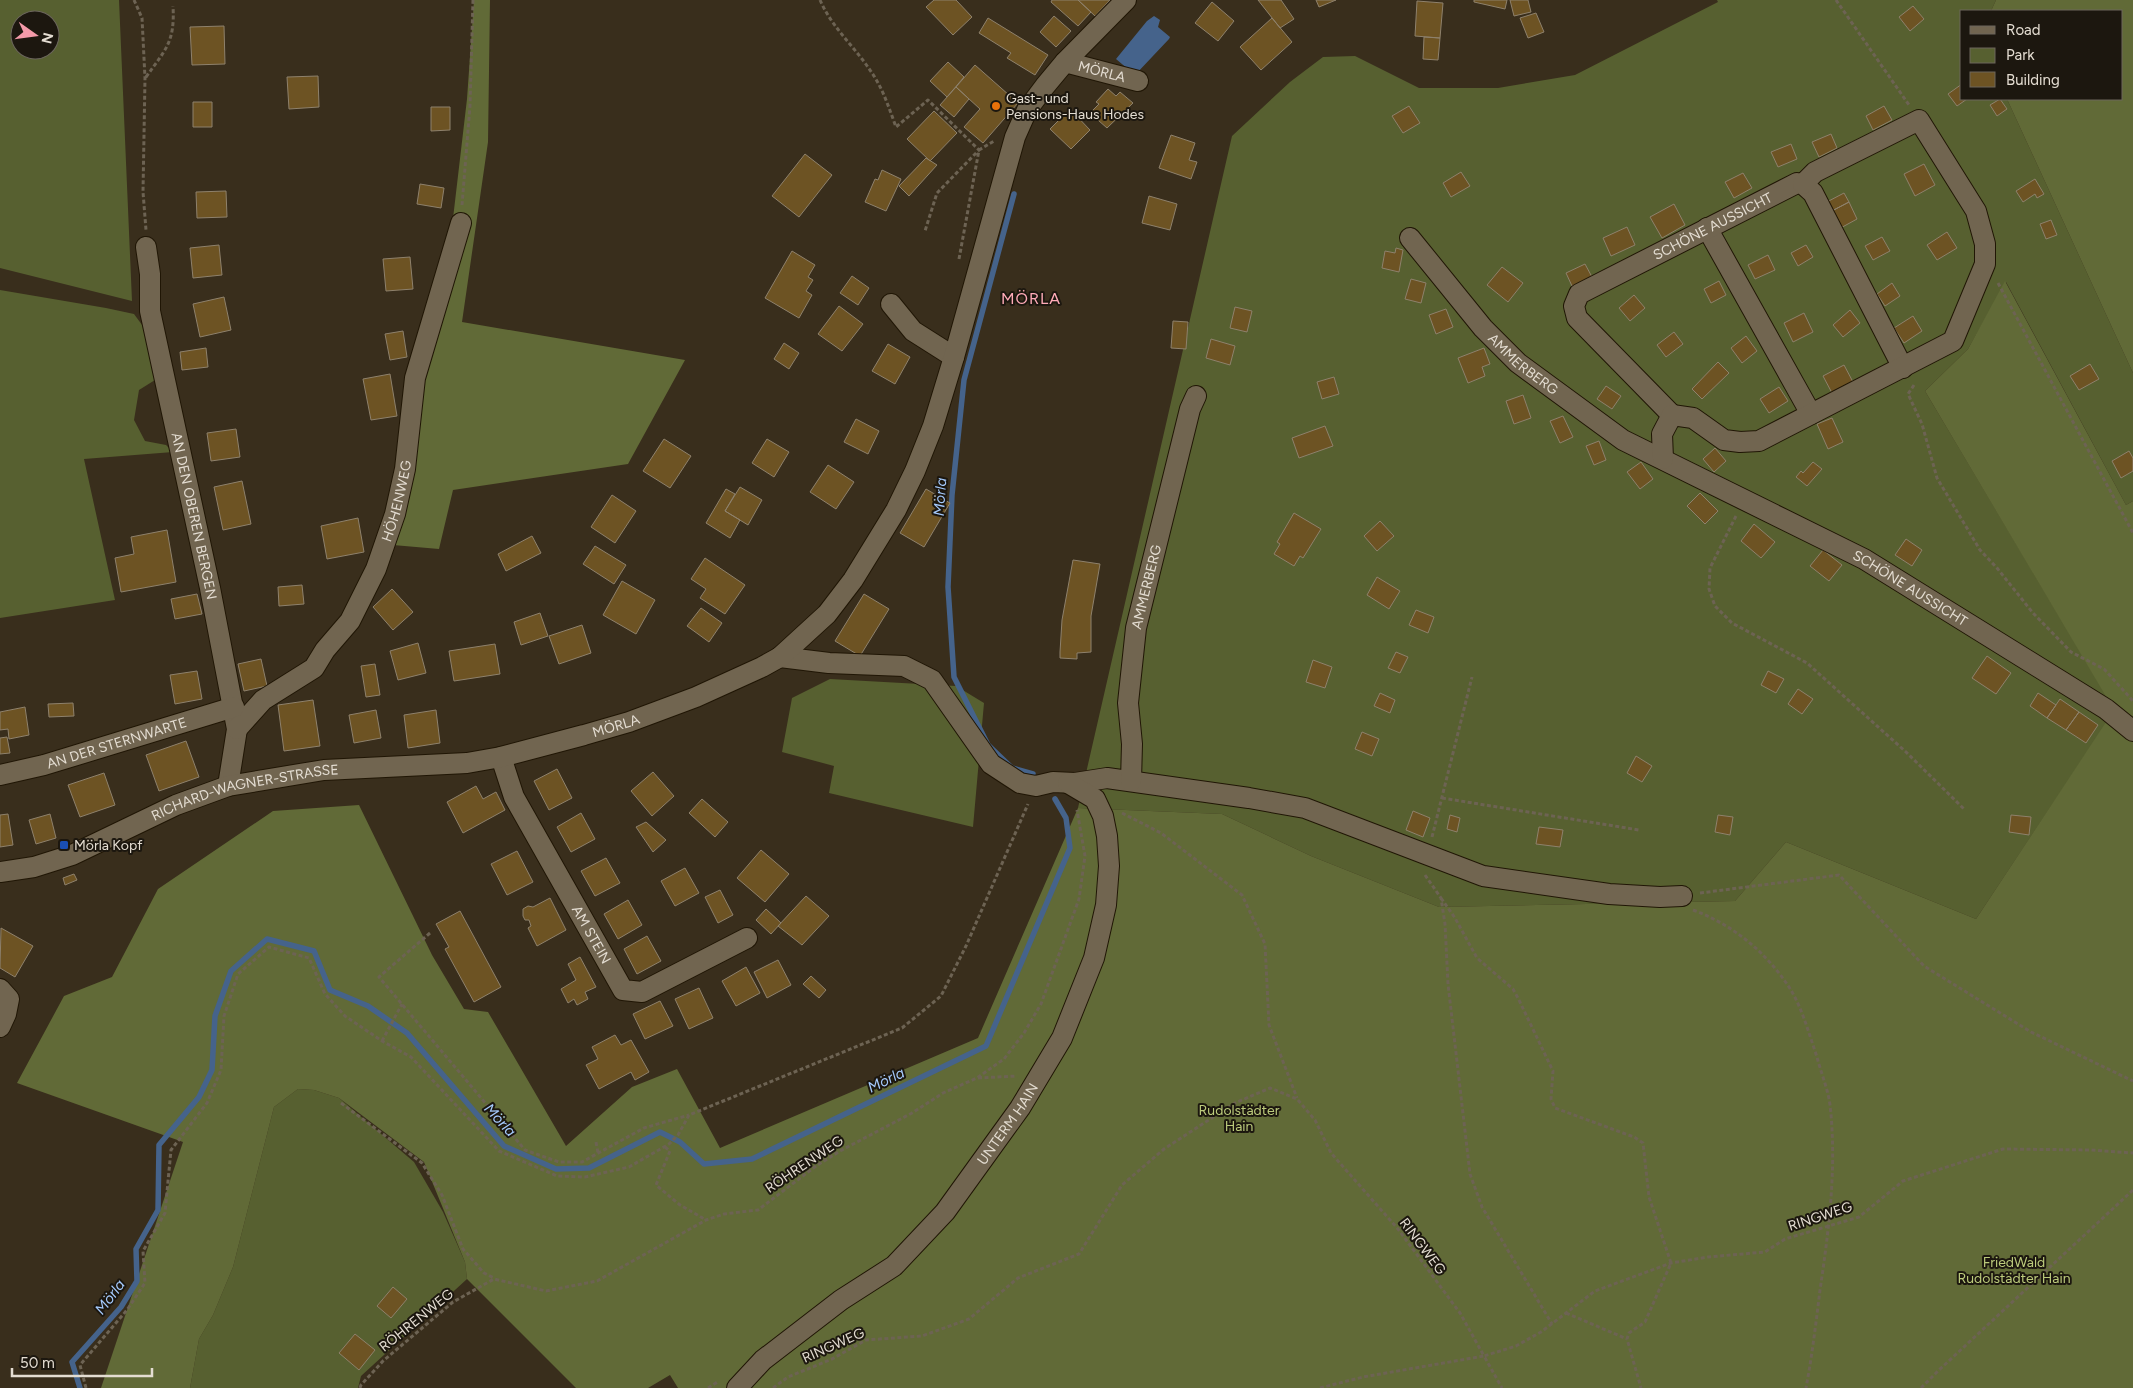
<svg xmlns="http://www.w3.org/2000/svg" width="2133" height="1388" font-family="Figtree,sans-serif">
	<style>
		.green { fill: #576030; fill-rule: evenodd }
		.forest { fill: #616a37 }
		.water { fill: #45638b }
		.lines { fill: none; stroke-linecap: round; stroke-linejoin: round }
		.stream { stroke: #45638b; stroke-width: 5.5 }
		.building { fill: #6d5323; stroke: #8e816c }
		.minor-casing { stroke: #201605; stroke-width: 22 }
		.path { stroke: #6d6353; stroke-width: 3; stroke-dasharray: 4 2.5; stroke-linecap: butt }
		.minor { stroke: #716550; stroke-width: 20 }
		.food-dot { fill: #e8710a; stroke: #1c170f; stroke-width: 2 }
		.transit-dot { fill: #1a4fb4; stroke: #1c170f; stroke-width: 2 }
		.labels { text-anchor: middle; stroke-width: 4; stroke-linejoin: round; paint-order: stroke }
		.street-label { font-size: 14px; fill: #e4ddd2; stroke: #1c170f }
		.poi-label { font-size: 14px; fill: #e4ddd2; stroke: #1c170f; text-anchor: start }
		.park-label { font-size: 14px; fill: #bccb7c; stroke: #1c170f }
		.water-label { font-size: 15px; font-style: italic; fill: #a5cafd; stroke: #1c170f }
		.quarter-label { font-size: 16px; letter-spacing: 1px; fill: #ffabb8; stroke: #1c170f }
	</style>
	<rect width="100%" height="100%" fill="#392e1c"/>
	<path class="green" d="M0 0H119L132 301 0 268ZM20 20H50V50H20Z
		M1717 0H1996L1991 11H1962V99H2007L2133 373V501L2126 505 2006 282 1968 349 1925 391 2115 710 1976 919 1786 842 1735 901 1439 907 1311 856 1222 814 1078 808 1232 136 1290 82 1323 57 1355 56 1419 88H1498L1575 75 1718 2Z
		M0 290 106 308 134 314 145 329 155 380 139 390 134 420 145 441 166 445 173 452 84 459 115 600 0 618Z
		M830 679 956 686 984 703 973 827 829 793 834 766 782 752 792 698Z
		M298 1089 314 1090 339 1098 414 1162 443 1212 465 1262 467 1279 361 1376 358 1388H190L199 1339 213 1315 233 1267 274 1107Z"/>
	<path class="forest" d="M474 0H490L488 142 462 322 685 360 628 464 453 490 439 549 393 545 452 227 467 99Z
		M1996 0H2133V373L2007 99H2122V11H1991Z
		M2005 281 2126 505 2133 501V1388H678L670 1375 648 1388H576L467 1279 465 1262 424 1162 339 1098 314 1090 298 1089 274 1107 233 1267 213 1315 199 1339 190 1388H101L183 1142 17 1083 64 996 112 977 158 889 273 811 359 805 432 955 464 1009 488 1012 566 1146 632 1087 677 1069 720 1148 978 1038 1078 808 1222 814 1311 856 1439 907 1735 901 1786 842 1976 919 2114 710 1925 391 1968 349Z"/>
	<path class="water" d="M1154 16 1160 20 1158 27 1170 37 1169 39 1135 75 1116 59 1147 21Z"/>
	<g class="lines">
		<path class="stream" d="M1014 194 964 380 952 495 948 587 954 677 988 745 1012 768 1033 774
			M80 1388 72 1362 121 1307 137 1281 136 1249 158 1210 159 1145 199 1097 212 1070 215 1016 231 971 267 939 314 951 330 990 368 1006 407 1033 504 1146 556 1169 589 1168 660 1132 680 1142 704 1164 752 1159 986 1046 1070 848 1066 818 1055 799"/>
	</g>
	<path class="building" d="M934 0H956L972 17 953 35 926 7Z
		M1052 0H1078L1091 12 1078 26 1051 2Z
		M1078 0H1110L1095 16Z
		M1258 0H1281L1294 19 1280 28Z
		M1316 0H1336L1319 7Z
		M1474 0H1507L1505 9 1474 2Z
		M1510 0H1528L1531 12 1514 16Z
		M1417 1 1443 3 1440 38 1415 36Z
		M1212 2 1234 21 1218 41 1195 23Z
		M1913 6 1924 19 1910 31 1899 17Z
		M1536 13 1544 32 1528 38 1520 18Z
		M1054 16 1071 31 1056 47 1040 32Z
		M988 18 1048 55 1035 75 1007 58 1011 53 979 33Z
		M1272 18 1292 42 1261 70 1240 47Z
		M224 26 225 64 192 65 190 27Z
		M1424 37 1440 38 1438 60 1423 59Z
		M948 62 964 77 947 97 930 81Z
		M975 65 1018 103 983 143 964 127 980 109 956 87Z
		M318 76 319 107 289 109 287 77Z
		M1962 84V99H1967L1957 106 1948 94Z
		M956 87 969 99 954 117 940 105Z
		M1108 89 1116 96 1120 92 1133 103 1107 128 1090 113 1099 104 1096 102Z
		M2000 99 2007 109 1997 116 1990 105Z
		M193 102H212V127H193Z
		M1409 106 1420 123 1403 133 1392 116Z
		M1884 106 1892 120 1873 130 1866 116Z
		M431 107H450V130L431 131Z
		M1070 109 1090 130 1071 149 1050 129Z
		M934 111 957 133 930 161 907 139Z
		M1831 134 1837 148 1819 157 1812 142Z
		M1171 135 1195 143 1189 160 1197 162 1191 179 1159 168Z
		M1791 144 1797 159 1778 167 1771 152Z
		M805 154 832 175 799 217 772 196Z
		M926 158 937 165 909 196 899 186Z
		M1924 164 1935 185 1915 196 1904 174Z
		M882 170 901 179 886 211 865 202 875 179 878 180Z
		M1461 172 1470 186 1451 197 1443 183Z
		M1743 173 1752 188 1734 198 1725 182Z
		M2035 179 2044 194 2037 198 2035 194 2023 202 2016 191Z
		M420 184 444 188 441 208 417 204Z
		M226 191 227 217 197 218 196 192Z
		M1844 193 1849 202 1828 213 1823 204Z
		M1149 196 1177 204 1170 230 1142 223Z
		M1849 202 1857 219 1837 230 1828 213Z
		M1674 204 1685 225 1662 238 1650 217Z
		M2051 220 2057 235 2046 239 2040 224Z
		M1627 227 1635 245 1611 256 1603 238Z
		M1947 232 1957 248 1937 260 1927 245Z
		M1882 237 1890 251 1873 260 1865 246Z
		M219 245 222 275 193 278 190 248Z
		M1806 245 1813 257 1798 266 1791 253Z
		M1396 248 1403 250 1399 272 1382 268 1385 251 1395 253Z
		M792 251 815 265 808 277 813 280 806 291 812 295 799 318 765 298Z
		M1768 255 1775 270 1755 279 1748 265Z
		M410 257 413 289 386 291 383 259Z
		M1585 264 1592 277 1572 286 1566 273Z
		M1502 267 1523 283 1508 302 1487 285Z
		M852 276 869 288 858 305 840 293Z
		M1411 279 1426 283 1421 303 1405 299Z
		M1719 281 1726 295 1711 303 1704 289Z
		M1892 283 1900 296 1885 306 1877 294Z
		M1634 295 1645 308 1630 321 1619 308Z
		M224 297 231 330 200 337 193 304Z
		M839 306 863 324 842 351 818 334Z
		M1235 307 1252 311 1247 332 1230 328Z
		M1446 309 1453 327 1436 334 1429 315Z
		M1850 310 1860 323 1843 337 1833 325Z
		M1804 313 1813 332 1793 342 1784 323Z
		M1913 316 1922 331 1904 343 1894 328Z
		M1173 321 1188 322 1186 349 1171 348Z
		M403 331 407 357 390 360 385 334Z
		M1674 332 1683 344 1666 357 1657 345Z
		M1746 336 1757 351 1742 363 1731 348Z
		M1211 339 1235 346 1230 365 1206 358Z
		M784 343 799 353 789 369 774 359Z
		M888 344 910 357 895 384 872 371Z
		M206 348 208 367 182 370 180 352Z
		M1484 348 1490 364 1482 367 1485 376 1468 383 1458 358Z
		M1718 362 1729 373 1702 399 1692 389Z
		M2090 364 2099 379 2079 390 2070 376Z
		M1844 365 1853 382 1832 393 1823 376Z
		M390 374 397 416 371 420 363 379Z
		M1334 377 1339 394 1322 399 1317 382Z
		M1606 386 1621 396 1612 409 1597 399Z
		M1779 387 1788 401 1769 413 1760 399Z
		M1523 395 1531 418 1514 424 1506 401Z
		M1563 416 1573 437 1560 443 1550 421Z
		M1832 418 1843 442 1828 449 1817 424Z
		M856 419 879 431 868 454 844 442Z
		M1325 426 1333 446 1299 458 1292 438Z
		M236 429 240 457 211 461 207 433Z
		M664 439 691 456 670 488 643 471Z
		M767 439 789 452 774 477 752 463Z
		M1599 441 1606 460 1594 465 1586 446Z
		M1715 448 1726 461 1714 472 1703 459Z
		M2129 451 2133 458V471L2121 478 2112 461Z
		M1641 462 1653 479 1640 489 1627 472Z
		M1813 462 1822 469 1807 486 1796 477 1801 471 1803 473Z
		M828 465 854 482 836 509 810 492Z
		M242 481 251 524 223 530 214 487Z
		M740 487 762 500 748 525 725 511Z
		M726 489 735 494 725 511 740 520 730 538 706 523Z
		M926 489 950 503 924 547 900 533Z
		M1700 493 1718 511 1705 524 1687 506Z
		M612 495 636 511 615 543 591 527Z
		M1294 513 1321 529 1303 558 1300 556 1294 566 1274 554 1280 544 1277 542Z
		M358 518 364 552 327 559 321 526Z
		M1380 521 1394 536 1377 551 1364 536Z
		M1754 524 1775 542 1761 558 1741 541Z
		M167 530 176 582 121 592 115 558 134 554 131 537Z
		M532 536 541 553 506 571 498 554Z
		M1906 539 1922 550 1912 566 1895 555Z
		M595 546 626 565 614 584 583 564Z
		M1823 550 1842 565 1829 581 1810 566Z
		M705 558 745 585 725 614 700 598 706 589 691 579Z
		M1073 560 1100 564 1091 616V652L1077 653V659L1060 658V652L1062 620Z
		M1377 577 1400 591 1389 609 1367 595Z
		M622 581 655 600 636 634 603 615Z
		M302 585 304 604 279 606 278 587Z
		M392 589 413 612 393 630 373 607Z
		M197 594 202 614 175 619 171 599Z
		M864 594 889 609 860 656 835 641Z
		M701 608 722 623 709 642 687 626Z
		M1416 610 1434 617 1428 633 1409 625Z
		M540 613 548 636 521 645 514 622Z
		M582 625 591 653 559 664 549 636Z
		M418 643 426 673 398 680 390 651Z
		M495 644 500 674 454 681 449 651Z
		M1396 652 1408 657 1400 673 1388 668Z
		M1987 656 2011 673 1996 694 1972 678Z
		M261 659 267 686 244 691 238 664Z
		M1313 660 1332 667 1325 688 1306 682Z
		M375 664 380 695 366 697 361 666Z
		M197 671 202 699 175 704 170 675Z
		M1768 671 1784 679 1776 693 1761 685Z
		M1798 689 1813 699 1802 714 1788 704Z
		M1380 693 1395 700 1390 713 1374 706Z
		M2038 693 2056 705 2047 718 2030 706Z
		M2060 699 2079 712 2066 730 2047 718Z
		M313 700 320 746 284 751 278 705Z
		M73 703 74 716 49 717 48 704Z
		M25 707 29 735 9 739 8 729 0 730V712Z
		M376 710 381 738 354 743 349 715Z
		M436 710 440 743 408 748 404 715Z
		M2079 712 2098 725 2086 743 2066 730Z
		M1362 732 1379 739 1372 756 1355 749Z
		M7 737 10 753 0 754V738Z
		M186 741 199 777 159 791 146 755Z
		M1636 756 1652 766 1642 782 1627 773Z
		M557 769 572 798 549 810 534 781Z
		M653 772 674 796 652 816 631 791Z
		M104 773 115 805 80 817 68 785Z
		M476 786 483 799 496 792 505 810 463 833 447 802Z
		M702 799 728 822 715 837 689 813Z
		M1413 811 1430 818 1423 837 1406 830Z
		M581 813 595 839 571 852 557 827Z
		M8 814 13 845 0 847V815Z
		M50 814 56 838 36 844 29 820Z
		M1450 815 1460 818 1457 832 1447 829Z
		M1718 815 1733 817 1730 835 1715 832Z
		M2011 815 2031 817 2029 835 2009 832Z
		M646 822 666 840 653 852 636 827Z
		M1539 827 1563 830 1560 847 1536 844Z
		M761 850 789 874 765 902 737 878Z
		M517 851 533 882 507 895 491 864Z
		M606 858 620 883 595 896 581 871Z
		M685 868 699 893 675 906 661 881Z
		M74 874 77 880 65 885 63 878Z
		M720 890 733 915 718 923 705 897Z
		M806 896 829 916 802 945 778 926Z
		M550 898 566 930 537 946 528 928 531 926 529 920H525L523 916V909L528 906 533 907Z
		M628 900 642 925 618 939 604 914Z
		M766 909 781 923 771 934 756 920Z
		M460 911 501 987 474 1002 445 949 449 947 436 924Z
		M1 928 33 946 15 977 0 968Z
		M647 936 661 961 637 974 624 949Z
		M580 957 596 987 585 992 588 999 577 1005 574 999 568 1003 561 989 576 980 568 964Z
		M778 960 791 985 767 998 754 972Z
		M746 967 760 993 736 1006 722 981Z
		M811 976 826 990 819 998 803 984Z
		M699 988 713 1018 689 1029 675 999Z
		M660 1001 673 1026 645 1039 633 1014Z
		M615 1035 621 1045 631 1040 649 1072 635 1080 631 1072 599 1089 586 1065 598 1059 592 1047Z
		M393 1287 407 1299 391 1318 377 1306Z
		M355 1334 375 1350 359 1370 339 1353Z"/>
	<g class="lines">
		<g class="minor-casing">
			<g id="minor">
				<path id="s1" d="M1065 62 1138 81"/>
				<path d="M1707 228 1811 414"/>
				<path id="s2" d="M1410 238 1483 328 1518 363 1623 440 1864 559 2106 709 2133 731"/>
				<path id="s3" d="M146 247 150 274V311L210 588 237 729 228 786"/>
				<path d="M891 304 913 331 954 357"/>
				<path id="s4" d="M1672 415 1577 318 1574 306 1579 294 1797 183 1803 184 1813 193 1903 368"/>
				<path d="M1663 459 1662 434 1672 415 1693 418 1724 440 1740 442 1759 441 1953 341 1985 264V244L1976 211 1919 120 1815 172 1803 184"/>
				<path d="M780 657 829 663 904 666 932 680 991 764 1020 783 1036 786 1053 782 1075 783 1107 778 1249 798 1305 808 1483 876 1609 894 1660 897 1682 896"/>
				<path id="s5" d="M237 729 263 700 314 668 325 650 350 621 376 569 395 514 405 469 415 378 461 223"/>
				<path id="s6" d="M501 757 514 797 623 990 642 992 747 938"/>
				<path id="s7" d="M0 775 44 765 234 707"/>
				<path id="s8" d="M1131 781 1132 744 1128 703 1136 628 1190 409 1196 396"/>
				<path id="s9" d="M0 872 34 867 72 855 176 805 228 786 324 770 467 763 501 757 584 735 629 722 696 697 762 667 780 657 827 614 853 580 896 510 915 471 933 426 954 357 1015 137 1027 110 1045 86 1065 62 1126 0"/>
				<path d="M0 989 9 999 6 1014 0 1027"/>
				<path id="s10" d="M737 1388 763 1360 841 1300 894 1266 945 1212 1020 1108 1062 1038 1094 958 1106 905 1109 866 1107 836 1103 816 1095 799 1068 783"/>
			</g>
		</g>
		<path class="path" d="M134 0 142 18 145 78 143 192 146 230
			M820 0C832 28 856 48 872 73 883 89 889 108 896 127L928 100 979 150 937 193 925 231
			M1836 0 1909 105
			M146 77C166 49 175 42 173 6
			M462 205 470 106 473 0
			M959 259 979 150 994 141
			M1998 283 2133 533
			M1914 385 1908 394 1922 424 1937 478 1980 550 1997 568 2033 613 2071 652 2104 669 2133 701
			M1736 516 1710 568 1709 589 1715 606 1732 623 1807 663 1906 752 1964 809
			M1442 798 1639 830
			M1122 813 1161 833 1242 895 1265 944 1269 1025 1297 1098
			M1432 837 1472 677
			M1425 875 1441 898 1445 924 1448 984 1470 1174 1482 1207 1552 1324
			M1700 893 1839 875 1924 966 2031 1032 2133 1081
			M1441 898 1455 918 1477 958 1513 989 1518 998 1553 1071 1551 1099 1555 1108 1634 1137 1643 1143 1649 1197 1671 1263 1645 1322 1629 1333 1627 1339 1641 1388
			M1693 910C1733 925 1765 951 1789 987 1802 1007 1809 1034 1817 1057 1821 1073 1828 1089 1830 1105 1837 1166 1829 1229 1820 1290 1816 1323 1812 1356 1806 1388
			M430 933 379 977 525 1150 559 1162H582L644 1128 689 1115
			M382 1041 402 1004
			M978 1078 1017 1076
			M341 1103 422 1163 442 1195 463 1249 484 1273 494 1278
			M596 1142 598 1153
			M665 1147 670 1151 656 1185 680 1205 706 1220
			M1566 1313 1627 1339
			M86 1388 80 1365 127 1310 145 1283 143 1251 165 1213 171 1150 207 1103 221 1070 224 1016 238 974 269 947 309 958 325 994 345 1016 382 1041 411 1057 499 1151 557 1176 585 1177 629 1167 669 1144 678 1135 689 1115 902 1028 941 996 966 946 1028 804
			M360 1388 361 1385 383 1361 453 1302 494 1279 546 1291 597 1281 706 1220 724 1214 758 1210 816 1166 840 1151 912 1113 943 1093 977 1078 1004 1059 1024 1033 1041 1004 1079 899 1085 856 1077 810
			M708 1388 719 1381
			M773 1388 788 1377 832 1359 866 1340 922 1336 969 1319 1018 1278 1079 1254 1122 1185 1164 1149 1235 1103 1270 1088 1297 1099 1315 1120 1331 1153 1398 1229 1460 1313 1484 1356 1516 1346 1541 1332 1595 1291 1671 1263 1708 1257 1765 1252 1785 1239 1859 1217 1903 1181 2003 1149 2091 1150 2133 1153
			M1320 1388 1363 1377 1484 1356 1502 1388
			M1921 1388 1938 1371 2133 1190"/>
		<use href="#minor" class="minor"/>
	</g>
	<circle class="food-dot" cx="996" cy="106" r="5"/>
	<rect class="transit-dot" x="59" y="840" width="10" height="10" rx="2.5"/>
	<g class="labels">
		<g class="street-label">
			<text dy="5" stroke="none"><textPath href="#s1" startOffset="38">MÖRLA</textPath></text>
			<text dy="5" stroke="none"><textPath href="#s4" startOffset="311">SCHÖNE AUSSICHT</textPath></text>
			<text dy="5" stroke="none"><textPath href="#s2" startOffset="170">AMMERBERG</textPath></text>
			<text dy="5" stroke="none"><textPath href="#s5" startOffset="288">HÖHENWEG</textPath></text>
			<text dy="5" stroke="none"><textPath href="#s3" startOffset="274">AN DEN OBEREN BERGEN</textPath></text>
			<text dy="5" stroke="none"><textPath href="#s8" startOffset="196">AMMERBERG</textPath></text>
			<text dy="5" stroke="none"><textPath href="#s2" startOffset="619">SCHÖNE AUSSICHT</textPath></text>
			<text dy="5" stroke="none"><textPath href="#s9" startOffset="639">MÖRLA</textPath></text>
			<text dy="5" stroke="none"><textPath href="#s7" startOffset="121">AN DER STERNWARTE</textPath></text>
			<text dy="5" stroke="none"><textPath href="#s9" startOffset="260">RICHARD-WAGNER-STRASSE</textPath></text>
			<text dy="5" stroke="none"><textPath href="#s6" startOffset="200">AM STEIN</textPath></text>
			<text dy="5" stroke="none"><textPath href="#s10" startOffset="382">UNTERM HAIN</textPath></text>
			<text transform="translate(804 1164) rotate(-34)" y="5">RÖHRENWEG</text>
			<text transform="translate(1820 1216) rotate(-18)" y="5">RINGWEG</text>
			<text transform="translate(1423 1246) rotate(53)" y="5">RINGWEG</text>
			<text transform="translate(416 1320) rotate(-39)" y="5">RÖHRENWEG</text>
			<text transform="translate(833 1345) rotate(-24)" y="5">RINGWEG</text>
		</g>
		<g class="poi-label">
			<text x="1006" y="103">Gast- und<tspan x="1006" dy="16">Pensions-Haus Hodes</tspan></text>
			<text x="74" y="850">Mörla Kopf</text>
		</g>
		<g class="park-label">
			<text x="1239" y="1115">Rudolstädter<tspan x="1239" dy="16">Hain</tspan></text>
			<text x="2014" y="1267">FriedWald<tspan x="2014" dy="16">Rudolstädter Hain</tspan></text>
		</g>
		<g class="water-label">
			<text transform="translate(940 497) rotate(-86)" y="5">Mörla</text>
			<text transform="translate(886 1080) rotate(-26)" y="5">Mörla</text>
			<text transform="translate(500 1120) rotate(47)" y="5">Mörla</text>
			<text transform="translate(110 1297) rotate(-53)" y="5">Mörla</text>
		</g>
		<g class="quarter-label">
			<text x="1031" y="304">MÖRLA</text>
		</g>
	</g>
	<rect x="1960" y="10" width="162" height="90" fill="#1c170f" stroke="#6c665d"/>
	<rect x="1970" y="26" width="25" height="8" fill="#716550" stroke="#6c665d"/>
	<text x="2006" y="35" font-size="15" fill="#e4ddd2">Road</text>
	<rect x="1970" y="48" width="25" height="15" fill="#576030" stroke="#6c665d"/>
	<text x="2006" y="60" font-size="15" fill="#e4ddd2">Park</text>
	<rect x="1970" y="72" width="25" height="15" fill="#6d5323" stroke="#6c665d"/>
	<text x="2006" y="85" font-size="15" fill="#e4ddd2">Building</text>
	<g transform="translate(35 35) rotate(104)"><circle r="24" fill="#1c170f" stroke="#6c665d"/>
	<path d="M0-4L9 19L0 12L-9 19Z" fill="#f39aa9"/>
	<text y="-8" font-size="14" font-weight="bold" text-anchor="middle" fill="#e4ddd2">N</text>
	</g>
	<path d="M12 1368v8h140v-8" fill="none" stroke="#e4ddd2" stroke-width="2.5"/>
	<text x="20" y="1368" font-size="15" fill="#e4ddd2" stroke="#1c170f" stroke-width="4" paint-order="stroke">50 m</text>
</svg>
